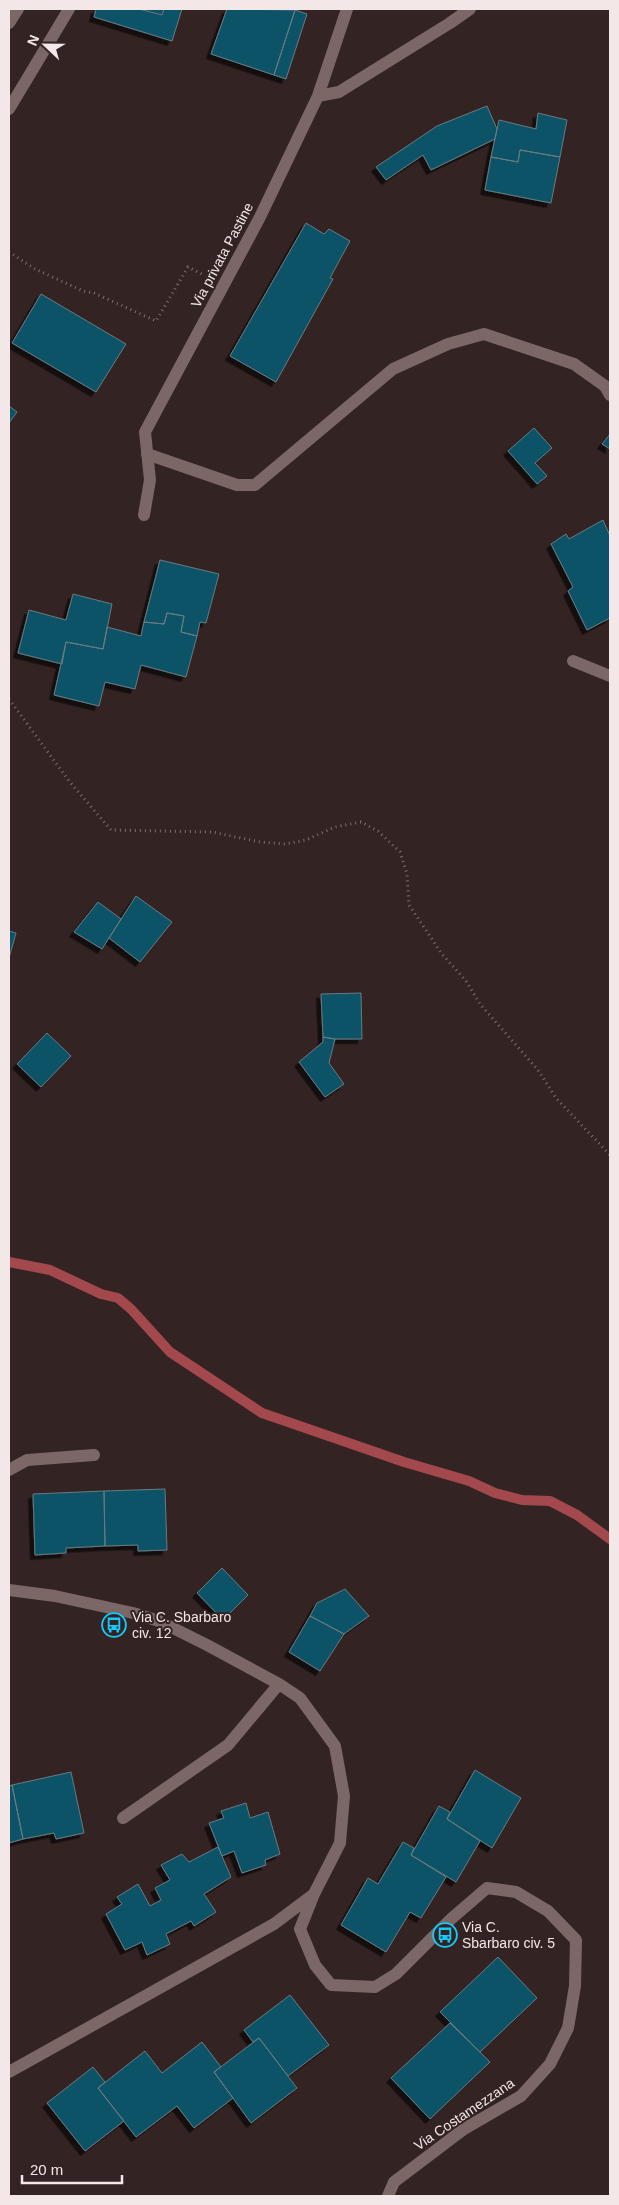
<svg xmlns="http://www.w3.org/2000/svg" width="619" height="2205" font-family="Helvetica,sans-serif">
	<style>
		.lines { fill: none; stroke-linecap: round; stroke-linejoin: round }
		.stream { stroke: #a3494d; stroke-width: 10 }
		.building { fill: #105368; stroke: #677b82; filter: url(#shadow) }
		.path { stroke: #7e706f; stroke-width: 3; stroke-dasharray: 1 4; stroke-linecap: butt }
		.lane { stroke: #7b6766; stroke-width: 12 }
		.street { stroke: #7b6766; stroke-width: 12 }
		.labels { text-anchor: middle; stroke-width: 4; stroke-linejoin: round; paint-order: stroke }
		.street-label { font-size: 14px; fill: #f3e7e7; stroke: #332322 }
		.poi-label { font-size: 14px; fill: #f3e7e7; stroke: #332322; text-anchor: start }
	</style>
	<defs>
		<filter id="shadow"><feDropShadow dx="-4.5" dy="4.5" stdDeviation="0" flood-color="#0009"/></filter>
	</defs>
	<rect width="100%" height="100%" fill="#332322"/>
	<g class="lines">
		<path class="stream" d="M9 1262 50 1270 101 1294 118 1298 131 1309 170 1352 262 1413 404 1462 469 1481 495 1493 522 1500 550 1501 577 1515 610 1539"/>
	</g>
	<path class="building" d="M96 9H182L172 41 94 17Z
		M139 9H164L162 15Z
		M227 9 295 10 274 75 211 54Z
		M295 10 307 14 286 79 274 75Z
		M487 106 497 129 495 139 431 170 423 155 386 180 376 167 437 126Z
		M538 113 567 120 560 157 520 150 518 162 491 157 499 120 536 129Z
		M520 150 560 157 551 203 485 190 491 157 518 162Z
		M306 223 324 234 329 229 350 241 330 278 333 279 276 382 230 356Z
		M41 294 126 344 96 392 12 343Z
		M9 406 17 412 9 423Z
		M534 428 552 448 535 463 547 476 537 484 508 451Z
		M610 434V449L602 444Z
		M603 520 610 536V618L587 630 568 591 573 587 551 544 566 534 569 539Z
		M160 560 219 574 206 623 200 622 197 636 181 632 184 616 167 613 164 624 144 622Z
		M73 594 112 604 103 649 66 642 62 664 18 653 29 610 66 620Z
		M167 613 184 616 181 632 197 636 186 677 141 665 135 689 105 682 99 706 54 695 66 642 103 649 107 627 141 636 144 622 164 624Z
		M136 896 172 922 140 962 109 938Z
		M98 902 121 919 102 949 74 932Z
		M9 931 16 933 9 958Z
		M361 993 362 1039H335L323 1037 321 994Z
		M47 1033 71 1056 41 1087 17 1064Z
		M323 1037 335 1039 329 1063 344 1084 325 1097 299 1062 323 1042Z
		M165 1489 167 1550 138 1551V1545L105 1546 104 1491Z
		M104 1491 105 1546 66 1548V1553L35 1555 33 1494Z
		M222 1568 248 1595 223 1620 197 1593Z
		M345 1589 369 1616 344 1634 310 1616 317 1603Z
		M310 1616 344 1634 320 1671 289 1652Z
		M475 1770 521 1798 492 1848 447 1819Z
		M71 1772 84 1833 56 1839 54 1833 23 1839 12 1785Z
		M12 1785 23 1839 9 1843V1786Z
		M246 1803 250 1818 268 1812 280 1854 265 1860 266 1865 242 1873 234 1851 222 1856 209 1823 224 1818 221 1811Z
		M439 1806 450 1812 447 1819 480 1841 456 1882 411 1855Z
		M403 1842 414 1848 411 1855 446 1877 421 1918 410 1912 386 1952 341 1925 368 1878 378 1884Z
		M218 1847 231 1877 204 1894 216 1912 194 1926 191 1921 166 1934 170 1944 147 1955 142 1942 125 1950 106 1914 122 1904 117 1897 138 1884 150 1906 161 1900 155 1888 170 1880 161 1865 182 1854 189 1862Z
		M498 1957 537 1998 480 2052 440 2012Z
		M290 1995 329 2045 288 2076 259 2038 253 2042 244 2030Z
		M450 2023 490 2062 430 2119 391 2078Z
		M259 2038 297 2088 251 2123 214 2072Z
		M202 2042 221 2067 214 2072 233 2098 194 2128 177 2106 136 2137 98 2088 145 2051 162 2073Z
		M93 2067 105 2082 98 2088 124 2121 85 2151 47 2103Z"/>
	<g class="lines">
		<path class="path" d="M9 252 35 269 83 291 94 293 156 321 188 267 202 274
			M9 699 69 781 111 830 212 832 260 842 285 844 306 840 335 827 361 822 378 831 400 852 407 874 409 905 442 954 466 981 480 1004 538 1070 556 1098 610 1155"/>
		<path class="lane" d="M147 454 237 485H255L393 369 448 344 484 334 574 364 605 386 610 395
			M573 661 610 676
			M9 1470 27 1460 94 1455"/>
		<path class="street" d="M9 23 18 9
			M318 96 339 92 450 23 470 9
			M9 109 69 9
			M144 515 150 480 145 432 260 217 318 96 347 9
			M9 1590 55 1596 133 1613 159 1621 207 1645 279 1684 300 1698 335 1746 344 1796 340 1843 314 1894 300 1929 315 1965 331 1985 375 1987 396 1974 451 1919 487 1888 516 1892 548 1911 576 1940 575 1986 568 2028 550 2064 521 2096 464 2129 394 2182 388 2196
			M123 1818 228 1745 279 1684
			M9 2072 274 1924 314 1894"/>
	</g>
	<defs>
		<g id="bus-ring" transform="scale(1.25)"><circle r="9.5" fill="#332322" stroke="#13cafb" stroke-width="1.5"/><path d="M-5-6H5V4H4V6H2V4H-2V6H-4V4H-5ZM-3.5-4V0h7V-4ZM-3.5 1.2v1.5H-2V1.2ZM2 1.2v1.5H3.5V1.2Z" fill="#13cafb"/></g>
	</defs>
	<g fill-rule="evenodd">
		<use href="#bus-ring" x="114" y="1625"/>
		<use href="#bus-ring" x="445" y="1935"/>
	</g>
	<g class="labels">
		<g class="street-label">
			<text transform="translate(222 255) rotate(-62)" y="5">Via privata Pastine</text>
			<text transform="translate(464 2114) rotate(-34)" y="5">Via Costamezzana</text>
		</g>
		<g class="poi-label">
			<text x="132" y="1622">Via C. Sbarbaro<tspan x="132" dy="16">civ. 12</tspan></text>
			<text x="462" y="1932">Via C.<tspan x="462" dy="16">Sbarbaro civ. 5</tspan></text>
		</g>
	</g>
	<rect width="619" height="2205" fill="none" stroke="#f3e7e7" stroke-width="20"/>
	<g transform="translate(45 45) rotate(292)" stroke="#332322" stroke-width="4" paint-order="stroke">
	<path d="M0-4L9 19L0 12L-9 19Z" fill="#f3e7e7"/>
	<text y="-8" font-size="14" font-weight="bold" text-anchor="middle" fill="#f3e7e7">N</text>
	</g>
	<path d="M22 2175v8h100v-8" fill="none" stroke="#f3e7e7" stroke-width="2.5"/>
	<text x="30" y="2175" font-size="15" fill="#f3e7e7" stroke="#332322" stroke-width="4" paint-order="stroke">20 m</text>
</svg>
